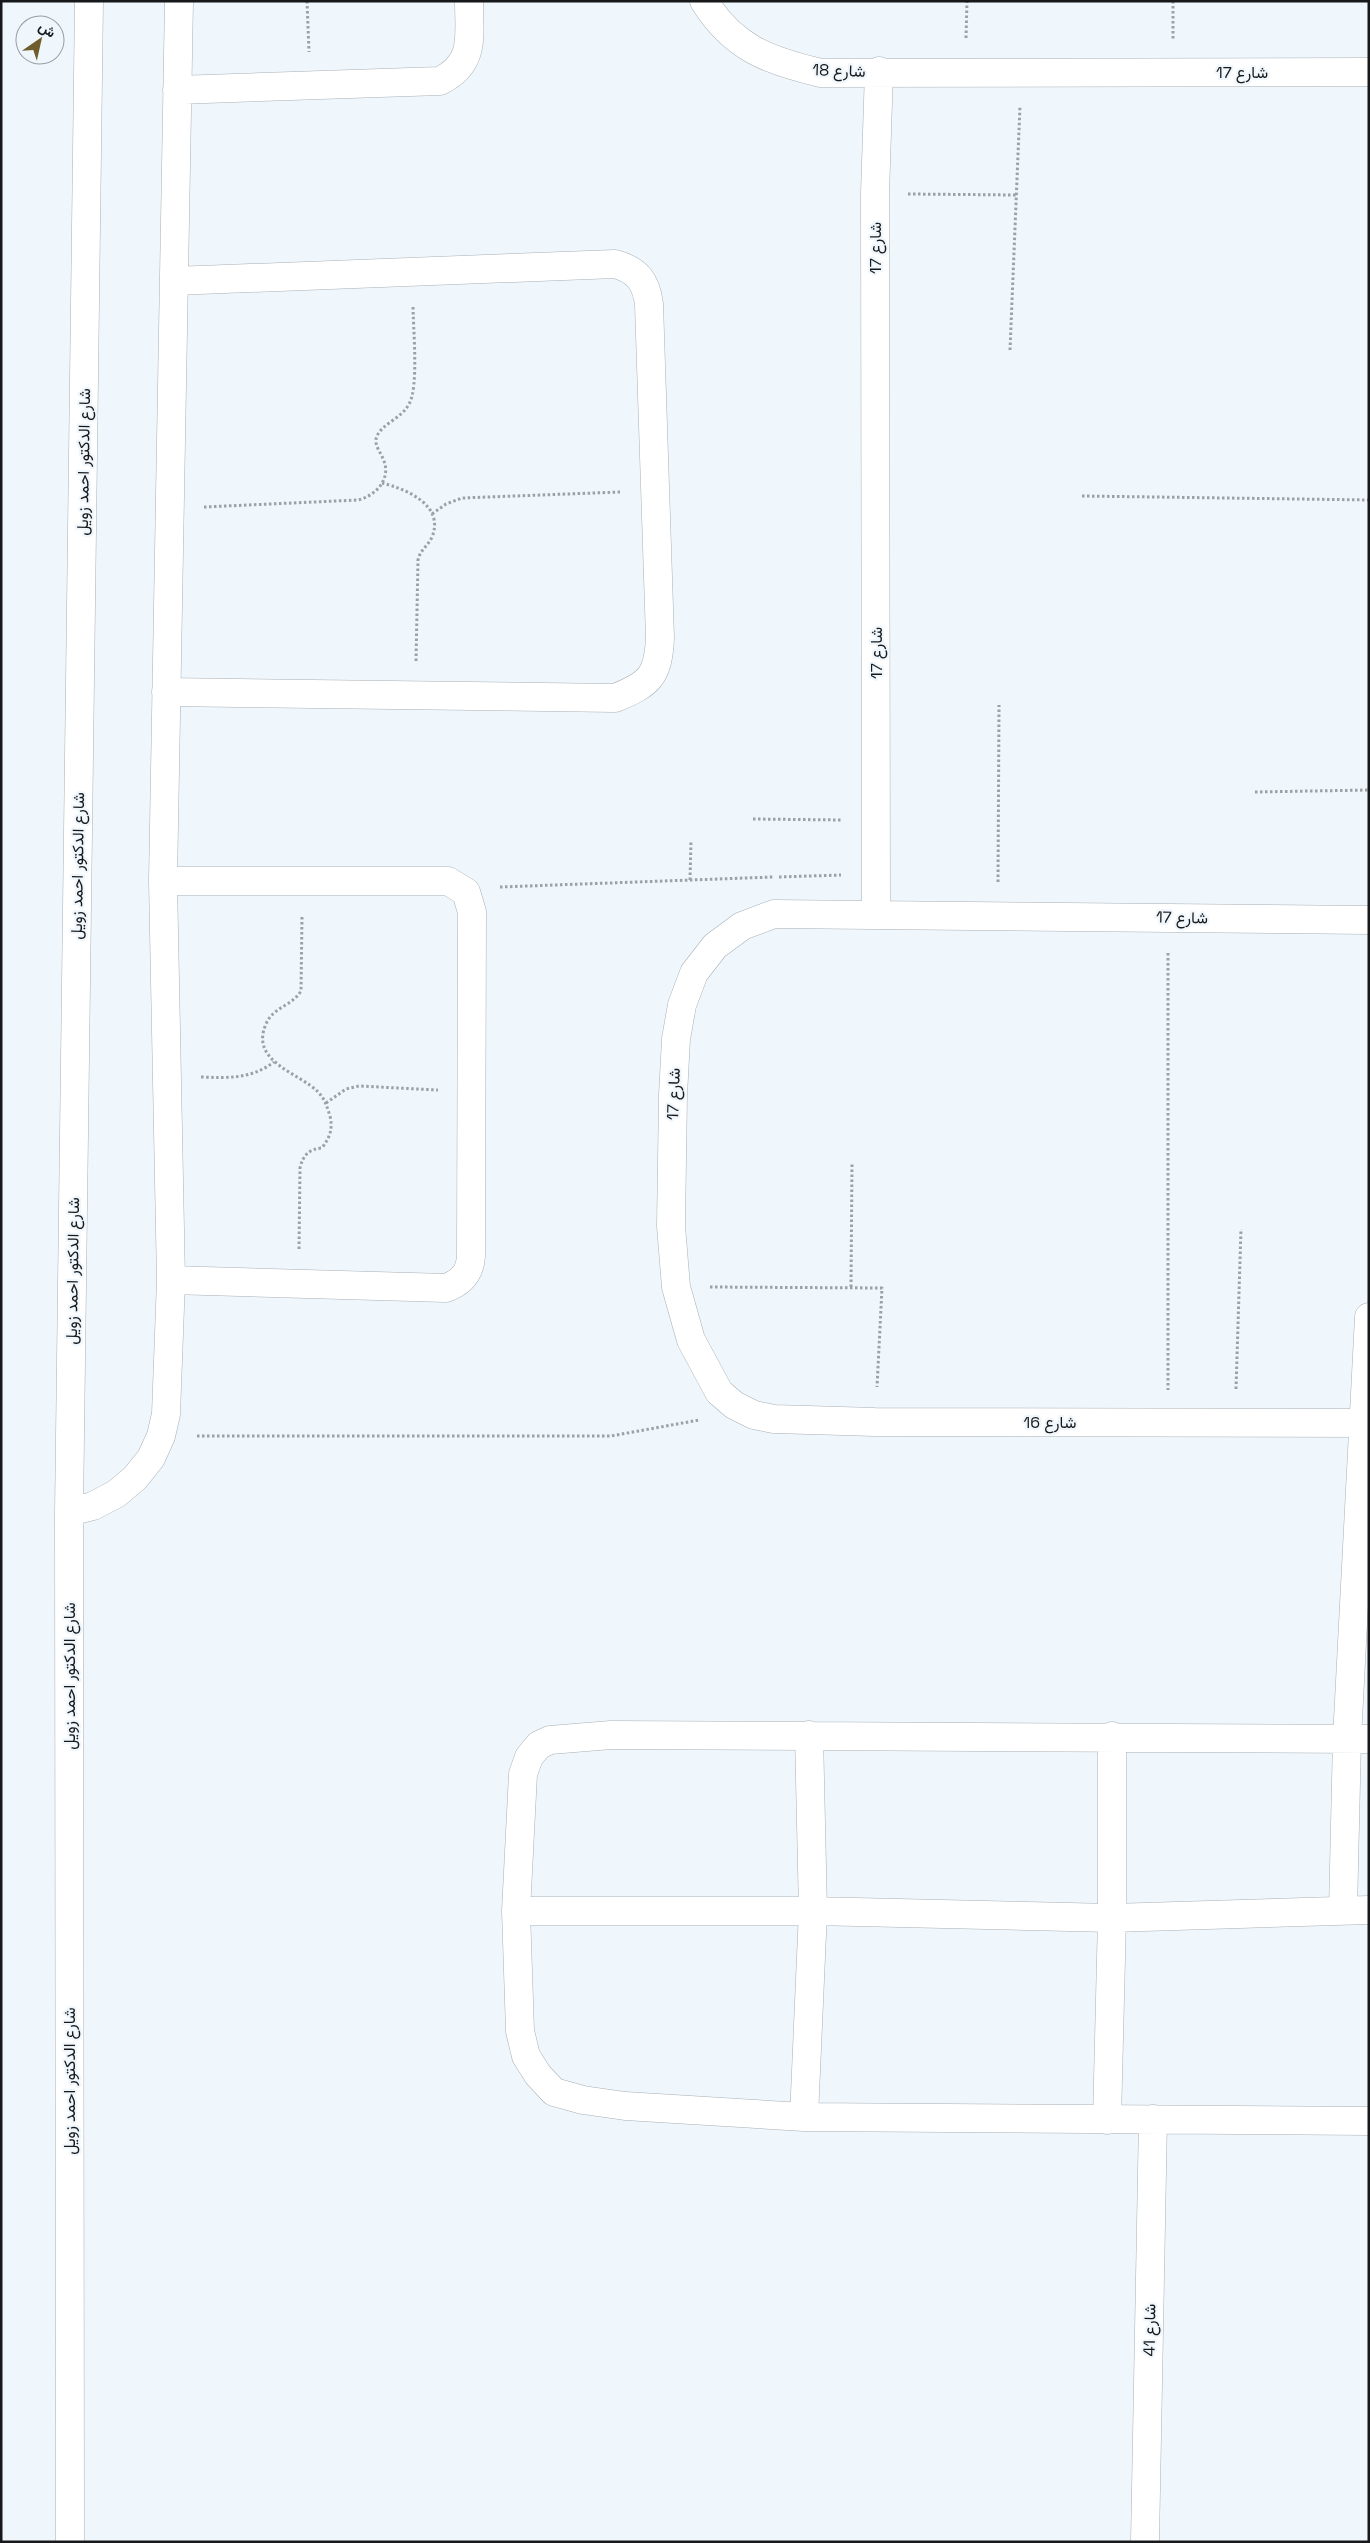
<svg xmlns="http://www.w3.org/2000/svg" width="1370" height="2543" font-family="'Space Grotesk',Vazirmatn,sans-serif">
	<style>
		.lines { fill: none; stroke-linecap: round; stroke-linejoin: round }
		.minor-casing { stroke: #a9b0b5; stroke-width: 29 }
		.path { stroke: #9ca1a6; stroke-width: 3; stroke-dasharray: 2.5 2.5; stroke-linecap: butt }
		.minor { stroke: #fff; stroke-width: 28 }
		.labels { text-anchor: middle; stroke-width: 4.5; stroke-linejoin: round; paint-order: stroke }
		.street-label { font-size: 16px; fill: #16181a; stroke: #eff6fc }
	</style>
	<rect width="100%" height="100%" fill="#eff6fc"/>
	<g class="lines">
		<g class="minor-casing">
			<path id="minor" d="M704 1C733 48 769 61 821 73L1369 72
				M177 90 440 81C476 63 469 36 469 1
				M166 692 615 698C650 684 658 676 660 638L649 304C646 281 637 270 615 264L174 281
				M163 881H448L466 892 472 912 471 1256C470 1273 462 1282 446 1288L171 1280
				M876 914 875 194 879 71
				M1369 920 774 914 742 926 715 946 694 973 682 1005 676 1039 673 1095 671 1226 676 1287 691 1340 719 1392 734 1405 754 1415 774 1419 875 1422 1369 1423
				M69 1512 93 1506 116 1494 135 1478 151 1458 161 1436 166 1414 171 1280 163 881 179 1
				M1369 1739 611 1735 550 1740 539 1745 529 1757 523 1774 516 1911 520 2031 526 2056 538 2075 554 2092 583 2100 625 2106 804 2117 1369 2121
				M1343 1910 1347 1739 1369 1317
				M516 1911H813L1112 1918 1369 1910
				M804 2117 813 1911 809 1735
				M1107 2120 1112 1918V1736
				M70 2542 69 1512 89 1
				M1145 2542 1153 2119"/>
		</g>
		<path class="path" d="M307 1 309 52
			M1173 1V39
			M966 38 967 1
			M908 194 1016 195
			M1010 350 1020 106
			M382 483C406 489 445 505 432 537 428 546 420 550 418 560L416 662
			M1082 496 1369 500
			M204 507 358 500C375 496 391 480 384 461 381 452 373 445 377 436 382 424 402 418 409 404 419 387 413 328 413 305
			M432 514 446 504 462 498 620 492
			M1255 792 1369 790
			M753 819 843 820
			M779 877 841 875
			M690 880 691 840
			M998 882 999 705
			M500 887 773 877
			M1168 953V1390
			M201 1077C229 1078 251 1079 274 1062
			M326 1103 346 1089 359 1086 438 1090
			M299 1249 300 1168C303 1155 309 1149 322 1148 330 1137 333 1129 330 1116 327 1107 325 1099 318 1092 300 1073 249 1062 266 1024 273 1007 292 1006 301 991L302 916
			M710 1287 882 1288 877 1387
			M851 1287 852 1163
			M1236 1389 1241 1229
			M197 1436H611L699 1420"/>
		<use href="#minor" class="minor"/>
	</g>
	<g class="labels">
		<g class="street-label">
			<text transform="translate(839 70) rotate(2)" y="6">شارع 18</text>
			<text x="1242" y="78">شارع 17</text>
			<text transform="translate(875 248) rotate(-90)" y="6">شارع 17</text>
			<text transform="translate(83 462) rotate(-89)" y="6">شارع الدكتور احمد زويل</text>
			<text transform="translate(876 653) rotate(-90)" y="6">شارع 17</text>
			<text transform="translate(77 866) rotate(-89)" y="6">شارع الدكتور احمد زويل</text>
			<text transform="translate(1182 917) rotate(1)" y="6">شارع 17</text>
			<text transform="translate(673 1094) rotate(-88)" y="6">شارع 17</text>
			<text transform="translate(72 1271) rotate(-89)" y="6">شارع الدكتور احمد زويل</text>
			<text x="1050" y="1428">شارع 16</text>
			<text transform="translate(69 1676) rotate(-90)" y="6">شارع الدكتور احمد زويل</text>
			<text transform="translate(69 2081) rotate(-90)" y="6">شارع الدكتور احمد زويل</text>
			<text transform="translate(1149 2330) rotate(-89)" y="6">شارع 41</text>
		</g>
	</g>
	<rect width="1370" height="2543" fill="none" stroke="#16181a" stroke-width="5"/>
	<g transform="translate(40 40) rotate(34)"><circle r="24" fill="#eff6fc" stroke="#989da2"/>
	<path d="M0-4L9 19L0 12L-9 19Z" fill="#6f5e2c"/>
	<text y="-8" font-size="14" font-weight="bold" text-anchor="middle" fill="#16181a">ش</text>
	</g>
</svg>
